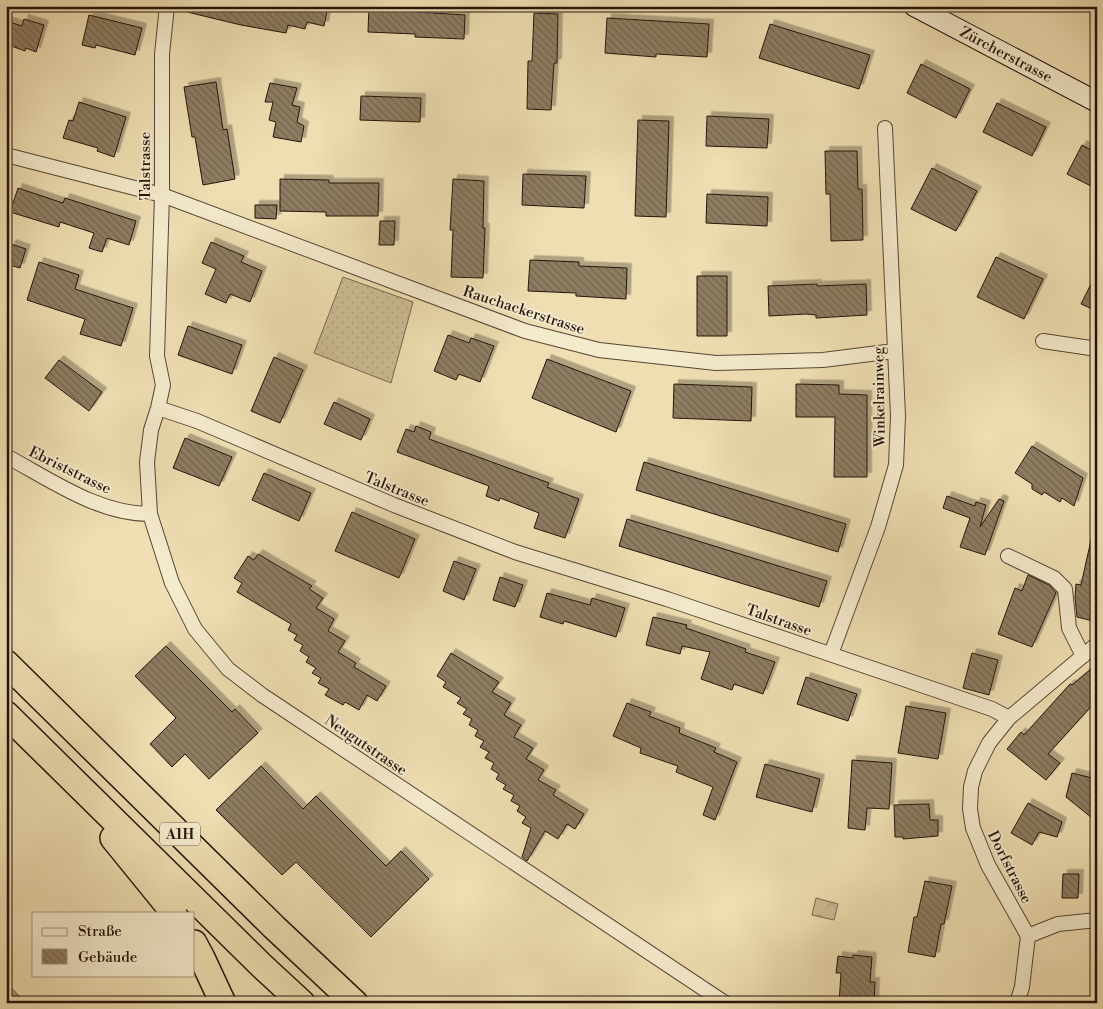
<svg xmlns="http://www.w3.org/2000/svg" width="1103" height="1009" font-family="'Libre Bodoni',serif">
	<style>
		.forest { fill: url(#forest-crowns); stroke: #786850 }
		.garden { fill: url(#garden-dots); stroke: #786850 }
		.water { fill: url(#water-ripples); stroke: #74644d }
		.building { fill: url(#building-back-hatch); stroke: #24140c; filter: url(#shadow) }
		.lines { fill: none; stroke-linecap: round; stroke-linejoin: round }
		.street-casing { stroke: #564635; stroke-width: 16 }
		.secondary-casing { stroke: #24140c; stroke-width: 22 }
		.highway-casing { stroke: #24140c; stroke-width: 28 }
		.street { stroke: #f4eacc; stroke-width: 14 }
		.secondary { stroke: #f4eacc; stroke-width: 20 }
		.highway { stroke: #eedeb1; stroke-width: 25 }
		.labels { text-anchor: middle; stroke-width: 4; stroke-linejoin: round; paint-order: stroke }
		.shield { fill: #f4eacc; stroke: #625446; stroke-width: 1 }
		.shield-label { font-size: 14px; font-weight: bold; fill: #24140c }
		.street-label { font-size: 15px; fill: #24140c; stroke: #f4eacc }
	</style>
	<defs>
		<pattern id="forest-crowns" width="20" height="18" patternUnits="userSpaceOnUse" patternTransform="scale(1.25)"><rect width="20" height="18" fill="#ccbc95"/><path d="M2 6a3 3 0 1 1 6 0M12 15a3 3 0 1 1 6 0" fill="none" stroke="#afa17f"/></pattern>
		<pattern id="garden-dots" width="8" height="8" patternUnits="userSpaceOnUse" patternTransform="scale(1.25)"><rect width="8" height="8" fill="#ccbc95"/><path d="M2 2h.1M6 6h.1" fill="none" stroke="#afa17f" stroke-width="1.8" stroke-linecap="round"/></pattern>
		<pattern id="water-ripples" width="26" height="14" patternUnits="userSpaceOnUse" patternTransform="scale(1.25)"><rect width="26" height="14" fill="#a99979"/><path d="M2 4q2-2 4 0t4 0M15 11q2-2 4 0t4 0" fill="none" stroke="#897c62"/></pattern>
		<pattern id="building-back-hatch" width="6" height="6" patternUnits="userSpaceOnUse" patternTransform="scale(1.25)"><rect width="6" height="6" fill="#8d7d62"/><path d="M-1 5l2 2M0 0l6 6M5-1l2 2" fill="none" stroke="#73654f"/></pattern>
		<filter id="shadow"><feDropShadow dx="4.5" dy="-4.5" stdDeviation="0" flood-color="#0004"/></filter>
	</defs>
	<rect width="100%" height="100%" fill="#eedeb1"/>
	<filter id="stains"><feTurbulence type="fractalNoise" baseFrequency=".004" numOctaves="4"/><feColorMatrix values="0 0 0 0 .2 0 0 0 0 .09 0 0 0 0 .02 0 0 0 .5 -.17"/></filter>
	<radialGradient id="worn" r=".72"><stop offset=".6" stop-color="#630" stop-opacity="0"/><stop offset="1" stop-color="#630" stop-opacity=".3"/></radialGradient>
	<path class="forest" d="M816 898 838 904 834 920 812 915Z"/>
	<path class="garden" d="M343 277 413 302 391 383 314 353Z"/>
	<path class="water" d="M6 982 23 1000 26 1003H6Z"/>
	<path class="building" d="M187 6H328L324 26 307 22 305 29 288 25 286 33 241 25 187 12Z
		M369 7 417 9V12L465 15 464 39 415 37V34L368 32Z
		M534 13 558 14 557 63H554L551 110 527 109 528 61H532Z
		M89 15 142 28 135 55 96 45 95 48 82 45Z
		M607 18 709 24 707 57 656 54V57L605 53Z
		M24 19 44 25 36 52 26 48 25 51 6 44V21L22 26Z
		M770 24 870 55 859 89 759 58Z
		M921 64 970 89 956 118 907 93Z
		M216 82 223 130 227 129 235 179 203 185 195 137H192L184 87Z
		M270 83 297 88 292 105 300 107 297 122 304 126 301 142 273 137 276 122 269 120 273 102H265Z
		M361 96 421 98 420 122 360 120Z
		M79 102 126 117 114 157 97 151 98 148 63 138 69 120 73 121Z
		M997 103 1046 127 1032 156 983 132Z
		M707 116 769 119 767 148 706 146Z
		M638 120 669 121 666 217 635 216Z
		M1082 145 1097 153V189L1067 174Z
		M825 151H857L858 189H862L863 240 831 241 830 194H826Z
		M932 168 977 191 956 231 911 209Z
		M523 174 586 176 584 208 522 205Z
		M280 179 329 180V183H379L378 216H326V212L280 211Z
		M453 179 484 181 483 228H485L483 278 451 277 453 230H450Z
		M18 188 63 203 65 198 136 221 129 245 107 238 102 252 89 248 94 233 60 222 59 227 10 212Z
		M707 194 768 197 767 226 706 223Z
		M255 205H277L276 219 255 218Z
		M380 221H395L394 245H379Z
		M211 242 244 256 241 262 262 271 250 302 230 294 226 303 205 294 216 269 202 263Z
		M11 244 26 249 20 268 6 264Z
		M996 257 1043 279 1024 319 977 297Z
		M530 260 579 262V266L627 268 626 299 576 296V293L528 291Z
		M39 262 79 275 75 289 133 308 121 346 80 334 85 319 27 300Z
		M1097 272V311L1081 304Z
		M697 276H727V336H697Z
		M817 284V286L866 284 867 315 816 318V315L806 314 769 316 768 286Z
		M188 326 242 345 232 374 178 355Z
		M448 335 469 343 471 338 494 346 480 382 459 374 456 380 434 371Z
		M274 357 303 370 280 423 251 411Z
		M547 359 631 391 616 432 532 398Z
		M59 360 102 392 89 411 45 378Z
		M674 384 752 387 751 421 673 418Z
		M796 384 839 385V394L867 395V477H834L835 417H796Z
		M334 402 370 419 361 440 324 424Z
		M416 426 431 432 429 439 549 483 547 487 579 499 565 538 534 528 539 513 500 498 499 501 486 496 489 486 397 452 406 429 414 432Z
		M185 438 232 457 219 486 173 468Z
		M1032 446 1083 478 1074 506 1062 498 1060 502 1044 492 1042 495 1032 489V484L1015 473Z
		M644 462 846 524 838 552 636 490Z
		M264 473 311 493 299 521 252 500Z
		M947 496 975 506 976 502 986 505 980 527 999 499 1004 501 985 555 960 547 970 518 943 508Z
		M352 512 415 539 399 578 335 551Z
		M627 519 827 581 819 607 619 546Z
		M1091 540 1097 541V622L1077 617 1075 597 1076 584 1081 585Z
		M258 554 312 586 309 589 323 598 316 608 334 619 328 631 345 641 338 652 356 663 354 667 386 686 377 701 367 695 359 710 345 702 343 705 325 695 329 689 318 683 321 678 312 673 316 668 306 662 309 657 300 651 303 645 294 640 297 635 288 630 291 624 237 592 242 583 234 578 248 556 254 560Z
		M454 561 476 569 464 600 443 591Z
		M1028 575 1049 585 1056 593 1032 647 998 634 1015 588 1022 591Z
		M500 577 523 585 515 607 493 600Z
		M547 593 590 605 592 598 625 608 616 637 564 621 563 624 540 617Z
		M653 617 687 625 686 628 746 649 745 652 775 662 763 694 734 684 732 690 701 679 710 652 682 646 680 654 646 645Z
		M166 646 232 712 235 709 258 733 209 779 185 754 172 767 150 744 176 718 135 676Z
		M451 653 499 682 492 692 511 703 504 715 521 725 514 737 533 748 526 759 544 770 538 780 556 790 553 795 584 814 575 829 567 824 558 839 545 831 527 861 522 857 531 828 522 823 526 817 517 811 520 806 511 801 514 795 503 789 506 785 496 779 499 774 491 769 494 763 485 758 489 752 480 747 484 741 475 736 478 730 469 725 472 719 463 714 467 709 457 703 461 698 443 687 446 682 437 676Z
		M972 653 998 660 989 695 963 688Z
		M1097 664V700L1048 754 1060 763 1046 780 1007 749 1021 732 1024 735 1070 684 1072 685Z
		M806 677 857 694 848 721 797 704Z
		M627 703 651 712 649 716 680 728 679 733 716 748 714 752 737 762 715 820 703 815 713 787 676 772 678 766 640 753 641 748 613 736Z
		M906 706 946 713 938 759 898 753Z
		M852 760 892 763 889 809 867 808 865 830 848 828Z
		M765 764 820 779 812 812 756 797Z
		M261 766 303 809 316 796 386 866 401 851 429 879 371 937 296 862 282 875 216 810Z
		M1072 773 1096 779 1093 791 1097 792V822L1066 797Z
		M1028 803 1062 822 1057 837 1039 832 1032 845 1011 833Z
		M929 804 930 820H938V836L903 839V837H895L894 805Z
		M1063 874H1079L1078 898H1062Z
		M925 881 952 886 944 924H941L935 957 908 952 914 917H917Z
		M853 955 872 957 870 982H875L874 1003H839L841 973H836L838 956 853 958Z"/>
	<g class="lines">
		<g class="street-casing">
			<path id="street" d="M167 6 162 54V195L157 356 163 385 158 408 151 430 147 462 150 514 172 583 195 629 228 669 262 695 725 1003
				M6 155 162 195 525 331 599 350 716 363 823 360 894 351
				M1043 341 1097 349
				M158 408 197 421 394 505 515 552 667 599 992 709 1009 718
				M6 456C51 480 98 514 150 514
				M1008 556 1054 578 1065 589 1069 628 1083 656
				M831 654 878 527 896 465 898 416 885 128
				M1028 936 1058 924 1097 920
				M1017 1003 1022 987 1028 936 988 865 973 828 970 809 971 787 975 771 989 743 1009 718 1097 644"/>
		</g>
		<g class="secondary-casing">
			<g id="secondary">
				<path id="s1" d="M914 6 1097 102"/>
			</g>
		</g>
		<g class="highway-casing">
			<path id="highway" d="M6 663 274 927 355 1003
				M6 714 262 966 302 1003
				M113 838 174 913
				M194 943 202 958 222 1001"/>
		</g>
		<use href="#street" class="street"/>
		<use href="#secondary" class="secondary"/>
		<use href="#highway" class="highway"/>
	</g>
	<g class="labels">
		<rect class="shield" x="160" y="822.5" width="40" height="23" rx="4"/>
		<g class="shield-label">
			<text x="180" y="839">A1H</text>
		</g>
		<g class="street-label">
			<text dy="5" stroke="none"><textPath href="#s1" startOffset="104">Zürcherstrasse</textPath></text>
			<text transform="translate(145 166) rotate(-90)" y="5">Talstrasse</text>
			<text transform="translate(524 310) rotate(18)" y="5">Rauchackerstrasse</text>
			<text transform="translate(879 397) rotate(-91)" y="5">Winkelrainweg</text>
			<text transform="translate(70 470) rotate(26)" y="5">Ebriststrasse</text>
			<text transform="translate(397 489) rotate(22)" y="5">Talstrasse</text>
			<text transform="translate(779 620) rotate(19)" y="5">Talstrasse</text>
			<text transform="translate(366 745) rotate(34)" y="5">Neugutstrasse</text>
			<text transform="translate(1010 867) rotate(63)" y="5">Dorfstrasse</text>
		</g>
	</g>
	<rect width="1103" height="1009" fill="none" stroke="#eedeb1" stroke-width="25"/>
	<rect x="8" y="8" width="1088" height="994" fill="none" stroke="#24140c" stroke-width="2.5"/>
	<rect x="12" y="12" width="1078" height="984" fill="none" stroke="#24140c"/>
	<rect x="32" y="912" width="162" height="65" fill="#f4eacc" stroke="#a1947f"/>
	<rect x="42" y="928" width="25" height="8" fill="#f4eacc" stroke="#a1947f"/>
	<text x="78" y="936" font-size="15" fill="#24140c">Straße</text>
	<rect x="42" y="949" width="25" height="15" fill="url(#building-back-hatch)" stroke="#a1947f"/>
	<text x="78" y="962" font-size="15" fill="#24140c">Gebäude</text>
	<rect width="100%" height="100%" filter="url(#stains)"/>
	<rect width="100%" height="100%" fill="url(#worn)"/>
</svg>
